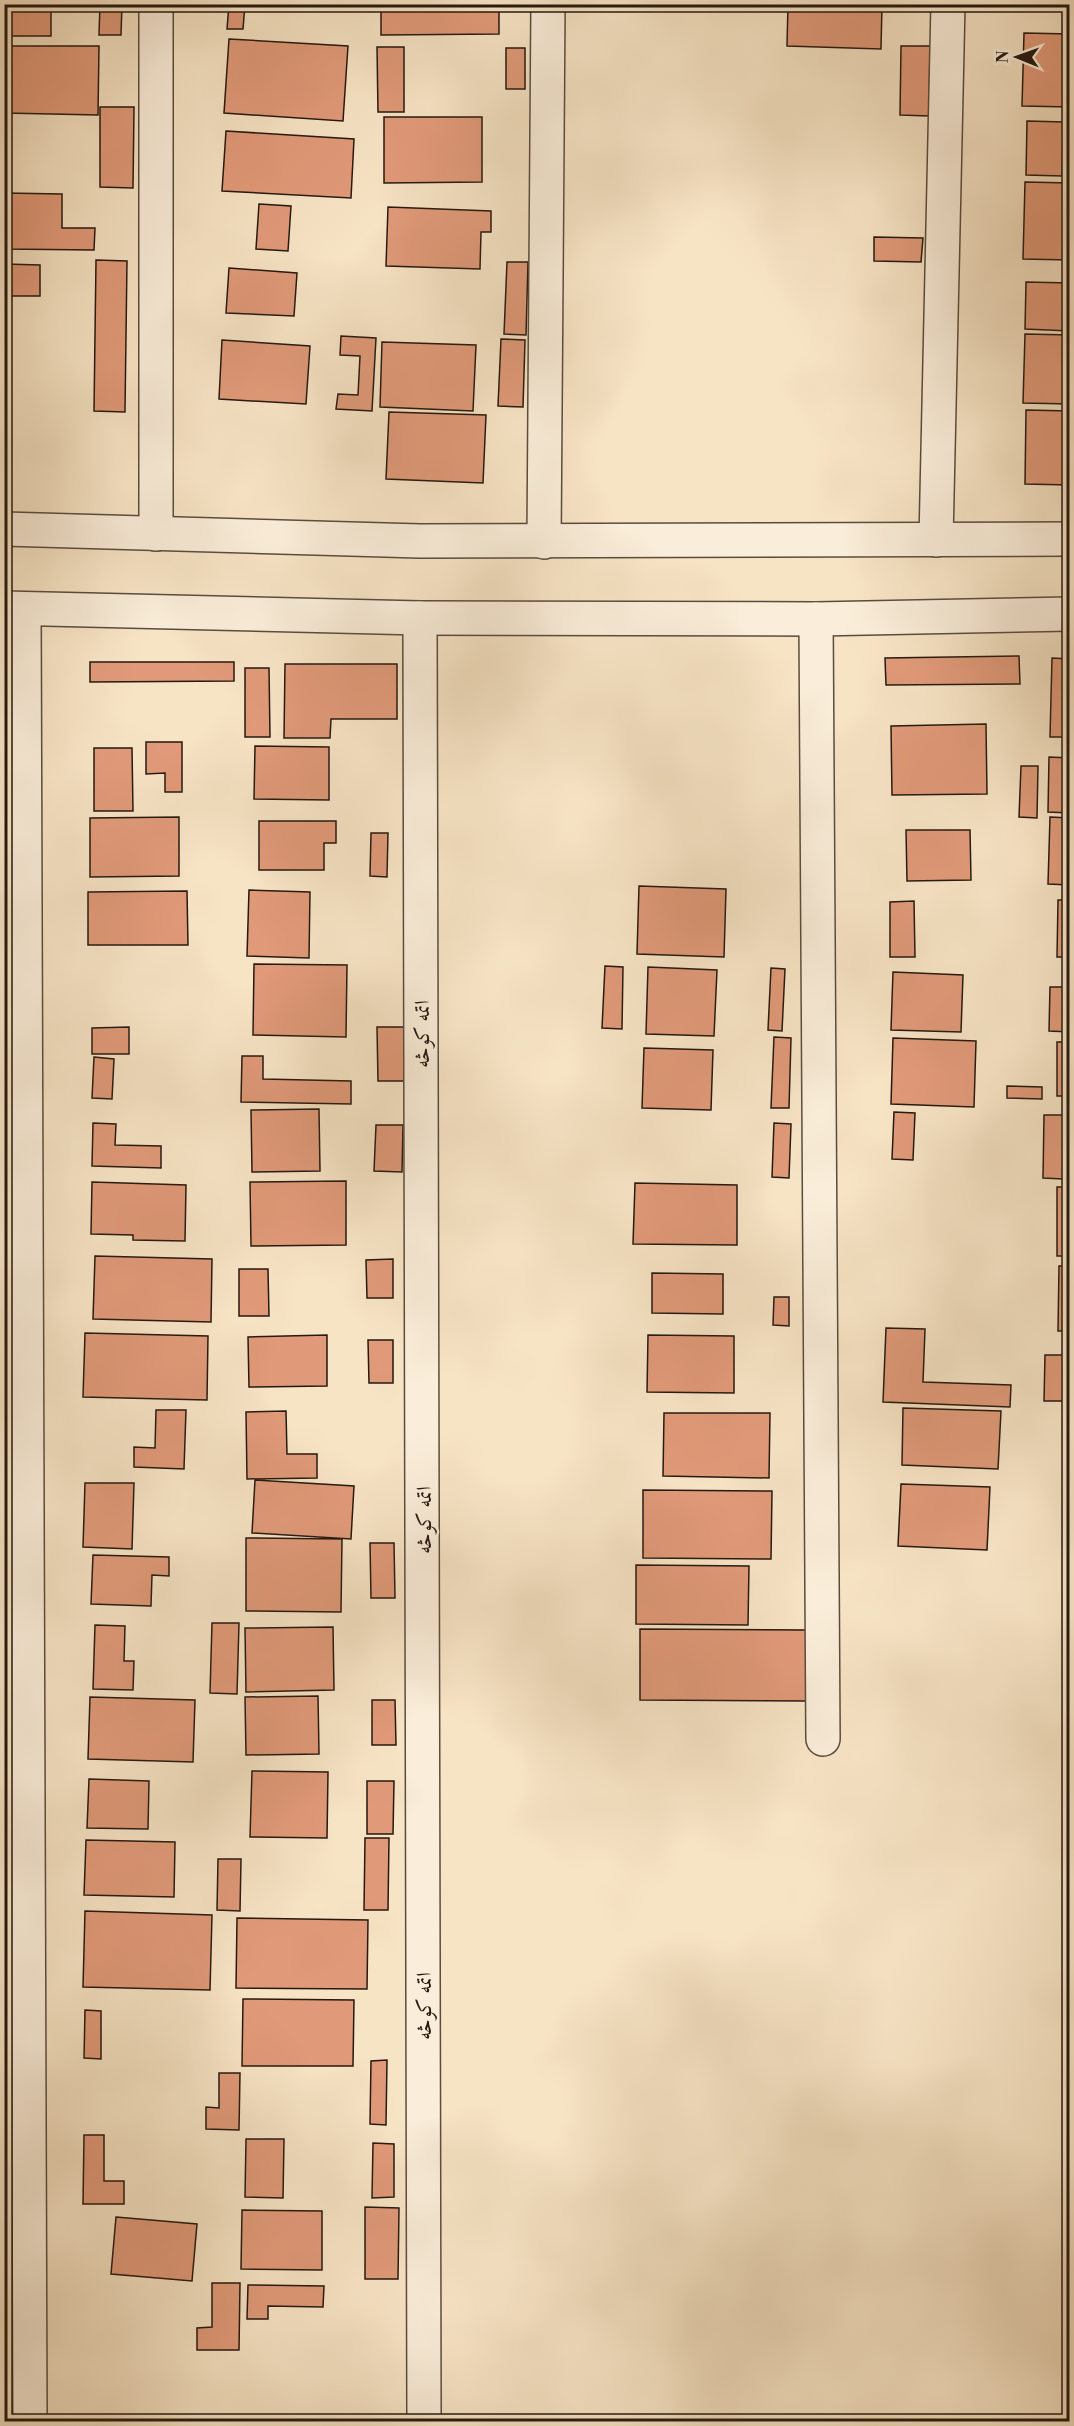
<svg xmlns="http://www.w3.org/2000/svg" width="1074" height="2426" font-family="'Libre Bodoni',Amiri,serif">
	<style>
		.building { fill: #e19a79; stroke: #251911; stroke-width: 1.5 }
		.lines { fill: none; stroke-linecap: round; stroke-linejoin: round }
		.minor-casing { stroke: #5a4c3e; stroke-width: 36 }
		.tertiary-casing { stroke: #5a4c3e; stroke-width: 36 }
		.minor { stroke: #faedd9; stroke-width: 33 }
		.tertiary { stroke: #faedd9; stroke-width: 33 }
		.labels { text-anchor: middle; stroke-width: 4.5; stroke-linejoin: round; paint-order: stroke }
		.street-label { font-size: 21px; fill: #251911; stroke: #faedd9 }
	</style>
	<rect width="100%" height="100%" fill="#f7e4c5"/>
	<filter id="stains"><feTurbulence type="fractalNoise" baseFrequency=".00333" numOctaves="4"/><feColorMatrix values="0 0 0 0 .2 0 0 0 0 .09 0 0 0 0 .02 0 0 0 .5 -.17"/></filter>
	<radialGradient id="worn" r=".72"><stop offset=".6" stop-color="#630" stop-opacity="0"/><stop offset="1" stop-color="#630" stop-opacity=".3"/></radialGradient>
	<path class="building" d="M4 4H51V36H4Z
		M100 4H122L121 35H99Z
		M229 4H245L243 29H227Z
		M381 4H499V34L381 35Z
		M788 4H882L881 49 787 46Z
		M1024 33 1070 34V107L1022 106Z
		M229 39 348 46 343 121 224 113Z
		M4 46H99L98 115 4 113Z
		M901 46H930L929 116 900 115Z
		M377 47H404V112H378Z
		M506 48H525V89H506Z
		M100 107H134L133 188 100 187Z
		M384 117H482V182L384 183Z
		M1027 121 1064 122 1062 176 1026 175Z
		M226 131 354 139 351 198 222 191Z
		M1025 182 1070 183V260L1023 259Z
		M4 193 62 194V228H95L94 250 4 249Z
		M259 204 291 206 288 251 256 249Z
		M388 207 491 211V232H481L480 269 386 266Z
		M874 237 923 238 921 262 874 261Z
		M96 260 127 261 125 412 94 411Z
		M507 262H528L526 335 504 334Z
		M4 264 40 265V296H4Z
		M229 268 297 273 294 316 226 313Z
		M1026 282 1070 283V331L1025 329Z
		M1025 334 1070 335V404L1023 403Z
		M341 336 376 338 372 411 336 409 338 394 358 395 360 356 340 355Z
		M501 339 525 340 523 407 498 406Z
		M222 340 310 346 306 404 219 399Z
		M382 342 476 345 473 411 380 407Z
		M1026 410 1070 411V485L1025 484Z
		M389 412 486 415 483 483 386 479Z
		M1019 656 1020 684 886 685 885 658Z
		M1052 658 1070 659V737H1050Z
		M90 662H234V681L90 682Z
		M285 664H397V719H331L330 738H284Z
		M245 668H269L270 737H245Z
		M986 724 987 794 892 795 891 726Z
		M146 742H182V792H165V773L146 774Z
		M255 746 329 747V800L254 799Z
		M94 748H132L133 811H94Z
		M1049 757 1070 758V813L1048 812Z
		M1021 766H1038L1037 818 1019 817Z
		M179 817V876L90 877V818Z
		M1050 817 1070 818V885L1048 884Z
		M259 821H336V843H324V870H259Z
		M906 830H970L971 880 907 881Z
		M371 833H388L387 877 370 876Z
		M639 886 726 889 724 957 637 954Z
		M249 890 310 892 309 958 247 956Z
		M187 891 188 945H88V892Z
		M1058 900H1070V957H1057Z
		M914 901 915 957H890V902Z
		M254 964 347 965 346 1037 253 1035Z
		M605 966 623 967 622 1029 602 1028Z
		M648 967 717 970 714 1036 646 1034Z
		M771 968 785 969 782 1031 768 1030Z
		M893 972 963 975 961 1032 891 1030Z
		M1050 987H1070V1032L1049 1031Z
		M129 1027V1054H92V1028Z
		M377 1027H404L405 1081H378Z
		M774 1037 791 1038 789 1108H771Z
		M893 1038 976 1041 974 1107 891 1104Z
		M1057 1042H1070V1096H1057Z
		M644 1048 713 1050 711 1110 642 1108Z
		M242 1056H263V1079L351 1081V1104L241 1102Z
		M94 1057 114 1059 112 1099 92 1098Z
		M1007 1086 1042 1087V1099L1007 1098Z
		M319 1109 320 1171 252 1172 251 1110Z
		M894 1112 915 1113 913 1160 892 1159Z
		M1044 1115H1063V1179L1043 1178Z
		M93 1123 116 1124 115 1145 161 1146V1168L92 1166Z
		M774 1123 791 1124 789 1178 772 1177Z
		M376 1125H403L402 1172 374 1171Z
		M346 1181V1245L251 1246 250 1182Z
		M92 1182 186 1185 185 1241 133 1240V1235L91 1234Z
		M635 1183 737 1185V1245L633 1244Z
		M1057 1187H1070V1256H1057Z
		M95 1256 212 1259 211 1322 93 1319Z
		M393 1259V1298H367L366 1260Z
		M1059 1266H1070V1331H1058Z
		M239 1269H268L269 1316H239Z
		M652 1273 723 1274V1314L652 1313Z
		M774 1297H789V1326L773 1325Z
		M886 1328 925 1329 923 1382 1011 1385 1010 1407 883 1402Z
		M85 1333 208 1336 207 1400 83 1397Z
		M327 1335V1386L249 1387 248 1337Z
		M648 1335 734 1336V1393L647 1392Z
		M368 1340H393V1383H369Z
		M1045 1355H1067V1401H1044Z
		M903 1408 1001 1411 998 1469 902 1465Z
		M156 1410H186L184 1469 134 1467V1447L155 1448Z
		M286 1411 287 1454H317V1478L247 1479 246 1412Z
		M1065 1411H1070V1534H1063Z
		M664 1413H770L769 1478 663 1476Z
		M255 1480 354 1486 351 1539 252 1533Z
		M85 1483H134L132 1549 83 1547Z
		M901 1484 990 1487 987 1550 898 1546Z
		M643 1490 772 1491 771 1559 643 1558Z
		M246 1538 342 1539 341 1612 246 1611Z
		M370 1543H394L395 1598H371Z
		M93 1555 169 1557V1576L152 1575 151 1606 91 1604Z
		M636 1565 749 1566 748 1625 636 1624Z
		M212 1623H239L237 1694 210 1693Z
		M95 1625 125 1626 124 1661H134L133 1690 93 1689Z
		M333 1627 334 1690 246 1692 245 1628Z
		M640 1629 807 1630V1701L640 1700Z
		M318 1696 319 1754 246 1755 245 1697Z
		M90 1697 195 1700 193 1762 88 1759Z
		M372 1700H395L396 1745H372Z
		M252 1771 328 1772 327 1838 250 1837Z
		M89 1779 149 1781 148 1829 87 1828Z
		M367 1781H394L393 1834H367Z
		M365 1838H389L388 1910H364Z
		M86 1840 175 1842 174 1897 84 1895Z
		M218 1859H241L240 1911 217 1910Z
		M85 1911 212 1915 210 1990 83 1987Z
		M237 1918 368 1920 367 1989 236 1988Z
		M243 1999 354 2000 353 2066H242Z
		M85 2010 101 2011V2059L84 2058Z
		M387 2060 386 2125 370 2124 371 2061Z
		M219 2073H240L239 2130 206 2129V2107L219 2108Z
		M84 2135H104V2181H124V2204H83Z
		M246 2139H284L283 2198 245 2197Z
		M373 2143 394 2144V2197L372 2198Z
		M365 2207 399 2208 398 2279H365Z
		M242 2210 322 2211V2270L241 2269Z
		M116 2217 197 2224 192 2281 111 2274Z
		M212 2283H240L239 2350H197V2328L212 2327Z
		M248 2285 324 2286 323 2307 268 2306V2319H247Z"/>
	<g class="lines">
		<g class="minor-casing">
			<path id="minor" d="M156 534V4
				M936 540 948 4
				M544 542 548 4
				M24 609 30 2422
				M420 618 424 2422
				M816 619 823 1739"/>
		</g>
		<g class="tertiary-casing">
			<path id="tertiary" d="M4 529 420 541 1070 539
				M4 608 420 618 816 619 1070 614"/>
		</g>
		<use href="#minor" class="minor"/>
		<use href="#tertiary" class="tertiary"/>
	</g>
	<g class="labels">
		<g class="street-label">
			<text transform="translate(422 1034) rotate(-90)" y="7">اتمه کوڅه</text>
			<text transform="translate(424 1520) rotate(-90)" y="7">اتمه کوڅه</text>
			<text transform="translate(424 2006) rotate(-90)" y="7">اتمه کوڅه</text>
		</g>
	</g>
	<rect width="1074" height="2426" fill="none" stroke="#f7e4c5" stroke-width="24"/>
	<rect x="6" y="6" width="1062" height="2414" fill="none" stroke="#251911" stroke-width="3"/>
	<rect x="12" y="12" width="1050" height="2402" fill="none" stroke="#251911" stroke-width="1.5"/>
	<g transform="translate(1017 57) rotate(271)" stroke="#faedd9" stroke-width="4.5" paint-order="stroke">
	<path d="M0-4.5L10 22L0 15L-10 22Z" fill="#251911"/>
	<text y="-9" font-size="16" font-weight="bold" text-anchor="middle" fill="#251911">N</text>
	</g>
	<rect width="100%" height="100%" filter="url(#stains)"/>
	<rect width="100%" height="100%" fill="url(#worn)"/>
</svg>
